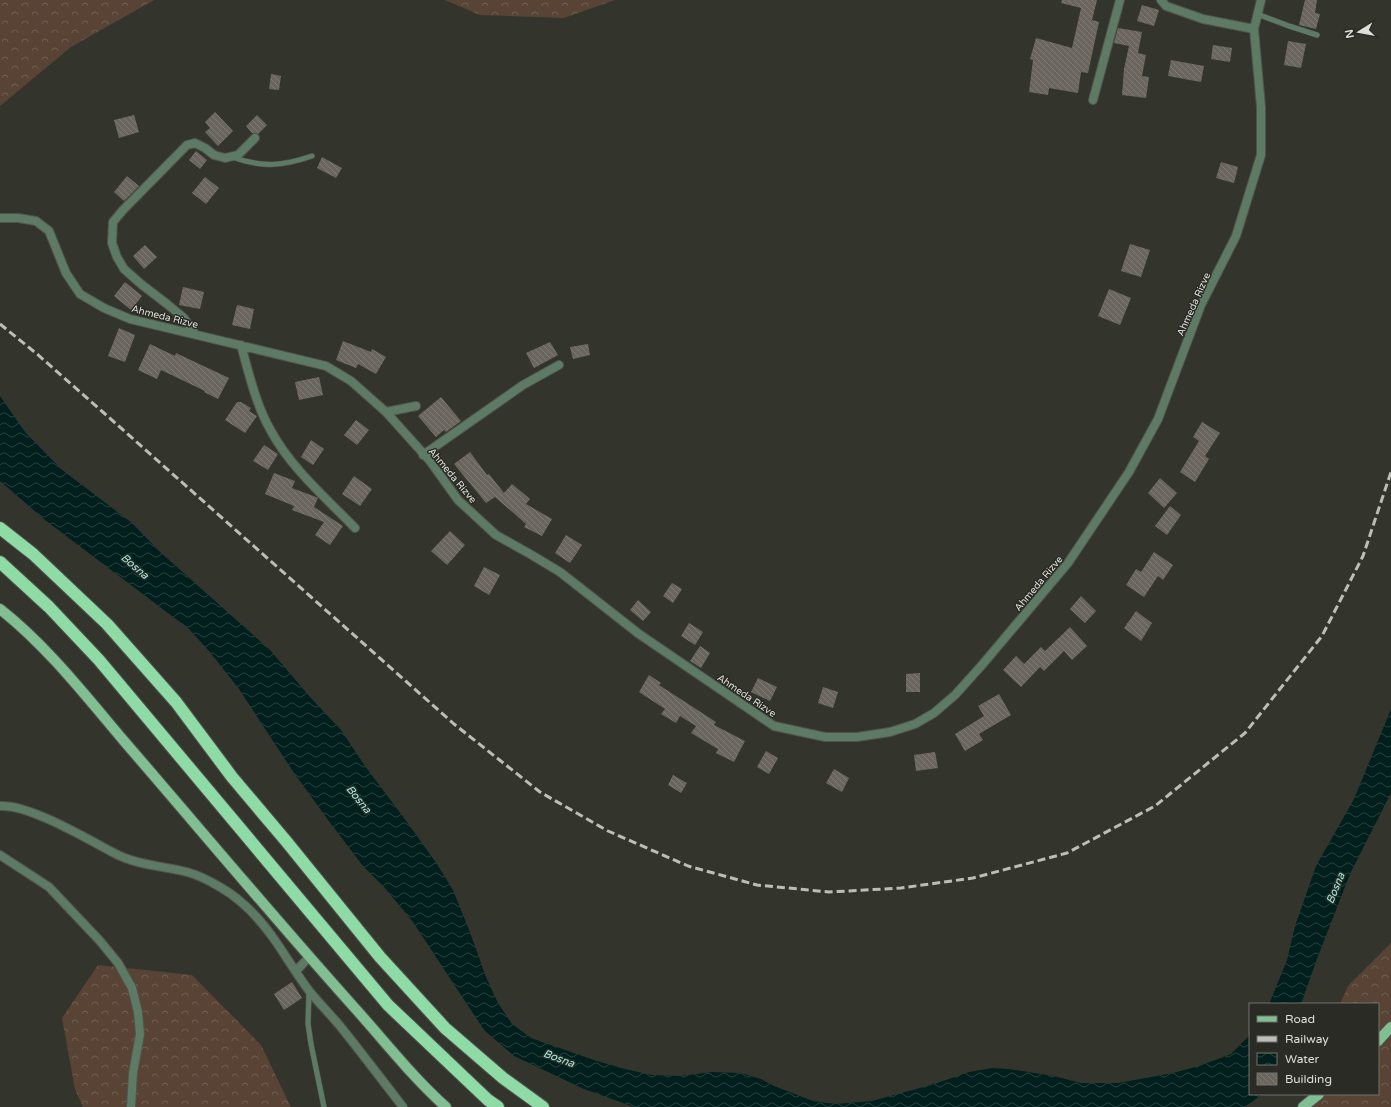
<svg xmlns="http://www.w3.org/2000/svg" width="1391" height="1107" font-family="'Varela Round',sans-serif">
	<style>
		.forest { fill: url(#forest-crowns) }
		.water { fill: url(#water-waves) }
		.building { fill: url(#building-back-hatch) }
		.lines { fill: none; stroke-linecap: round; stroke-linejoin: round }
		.service-casing { stroke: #52534c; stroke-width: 6 }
		.minor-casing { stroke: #52534c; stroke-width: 10 }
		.primary-casing { stroke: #52534c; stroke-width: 12 }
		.motorway-casing { stroke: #52534c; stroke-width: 14 }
		.service { stroke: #5c7a64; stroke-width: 5 }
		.minor { stroke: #5c7a64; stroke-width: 8 }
		.primary { stroke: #81bf93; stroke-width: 10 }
		.motorway { stroke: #8fdba5; stroke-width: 12 }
		.rail { stroke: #bcbdb8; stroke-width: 3; stroke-dasharray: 8 4; stroke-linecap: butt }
		.labels { text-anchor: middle; stroke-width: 3; stroke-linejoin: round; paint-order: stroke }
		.street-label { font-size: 10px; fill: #dddeda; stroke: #292b24 }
		.water-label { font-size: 11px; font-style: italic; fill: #9de9de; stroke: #292b24 }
	</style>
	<defs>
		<pattern id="forest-crowns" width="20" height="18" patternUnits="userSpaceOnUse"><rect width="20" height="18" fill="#584335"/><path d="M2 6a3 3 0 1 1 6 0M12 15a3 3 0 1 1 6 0" fill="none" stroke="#705e52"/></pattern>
		<pattern id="water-waves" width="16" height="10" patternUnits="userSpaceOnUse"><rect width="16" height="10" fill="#01201d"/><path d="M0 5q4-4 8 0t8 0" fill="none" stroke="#26403d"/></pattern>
		<pattern id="building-back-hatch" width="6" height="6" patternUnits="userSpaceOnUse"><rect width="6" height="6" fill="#6a665e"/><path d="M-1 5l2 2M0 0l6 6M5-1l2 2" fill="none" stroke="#7f7b74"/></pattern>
	</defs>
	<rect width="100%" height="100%" fill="#33352d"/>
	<path class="forest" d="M0 0H154L71 47 0 106Z
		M445 0H615L564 18 480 15Z
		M1391 943V1107H1309L1312 1094H1378V1004H1340L1348 986Z
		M98 965 192 975 261 1045 291 1107H83L75 1089 62 1018Z"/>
	<path class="water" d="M0 396 25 432 61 469 132 523 159 551 270 650 310 697 341 730 365 766 407 822 437 864 453 890 471 935 486 977 498 1003 512 1024 531 1038 597 1061 625 1069 652 1075 680 1076 712 1072 741 1073 761 1079 774 1086 813 1101 835 1104 872 1101 931 1085 969 1072 992 1068 1009 1069 1054 1076 1081 1083H1118L1173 1073 1202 1065 1231 1054 1250 1035V1094H1262L1246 1107H634L584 1089 514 1056 484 1030 413 922 384 887 363 866 331 824 294 773 239 689 209 651 189 629 45 520 0 481Z
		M1391 709V793L1350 874 1317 959 1301 1004H1269L1287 960 1295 926 1316 866 1354 799Z"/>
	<path class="building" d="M1062 0H1097L1092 20 1099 22 1088 73 1081 72 1078 93 1049 88 1048 95 1029 92 1033 60 1030 59 1036 38 1072 48 1081 8 1061 3Z
		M1305 0H1317L1315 13 1320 14 1316 29 1299 25Z
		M1142 5 1159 10 1154 26 1137 21Z
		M1118 28 1142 32 1138 53 1146 55 1142 76 1149 77 1146 98 1122 95 1124 69 1129 46 1114 43Z
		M1288 41 1306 44 1301 68 1284 65Z
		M1213 45 1232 48 1230 62 1211 59Z
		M1171 60 1204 66 1201 82 1168 76Z
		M271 74 281 76 279 90 269 89Z
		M215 112 233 131 218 146 205 132 210 128 205 122Z
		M134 115 139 132 119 138 114 120Z
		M257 115 267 125 258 134 252 133 246 126Z
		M196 151 207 160 200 169 189 160Z
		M322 157 342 168 336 178 317 168Z
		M1221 162 1238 167 1234 183 1216 178Z
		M127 176 139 186 124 201 114 192Z
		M205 177 219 188 206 204 192 193Z
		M1130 244 1150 250 1141 277 1121 271Z
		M145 245 157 257 144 269 133 256Z
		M125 282 142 296 131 310 114 296Z
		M183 287 204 292 200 309 179 305Z
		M1109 289 1131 298 1120 325 1098 316Z
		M237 305 254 309 250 329 232 325Z
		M119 328 135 335 125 362 108 356Z
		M343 341 371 352 372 349 386 357 376 374 358 364 356 368 336 360Z
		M550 342 558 355 534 368 526 353Z
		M150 344 175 356 176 353 229 378 218 399 204 392 205 391 161 370 157 379 138 370Z
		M588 344 590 355 573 359 570 347Z
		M319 377 323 395 299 400 295 382Z
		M441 397 461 421 446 432 444 430 436 437 418 416Z
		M237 402H241L251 408 249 411 257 416 245 433 225 420Z
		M356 420 369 430 357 445 344 435Z
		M1202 422 1220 433 1205 456 1209 459 1195 482 1180 472 1199 441 1193 437Z
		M311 440 324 449 313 465 301 457Z
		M264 445 278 454 268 470 253 461Z
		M470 452 487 475 489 474 504 493 512 484 530 499 526 504 552 519 542 536 524 527 526 524 495 497 486 503 454 464Z
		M274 473 295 481 292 488 316 497 318 498 314 507 343 526 330 545 315 535 324 522 292 510 294 506 265 494Z
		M354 476 372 489 360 506 342 494Z
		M1160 478 1177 493 1164 508 1148 493Z
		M1170 506 1181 515 1167 535 1155 526Z
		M450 531 465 545 447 565 431 551Z
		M566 535 582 545 570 563 555 553Z
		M1154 552 1173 565 1163 580 1158 576 1144 597 1126 585 1136 569 1141 572Z
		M484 567 500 575 489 595 474 586Z
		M672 583 682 589 673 603 663 596Z
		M1081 596 1096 611 1085 623 1070 609Z
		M638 600 651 612 643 621 630 610Z
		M1136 611 1152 623 1141 641 1124 628Z
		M689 623 703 632 695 645 681 636Z
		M1070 627 1087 646 1072 660 1064 651 1044 671 1040 667 1021 687 1003 670 1016 656 1024 664 1041 647 1045 651Z
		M700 646 710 653 701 668 690 661Z
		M920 673V692H906V674Z
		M649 675 661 683 659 685 716 722 714 725 745 741 734 762 716 753 718 749 691 733 696 726 680 716 676 723 661 714 665 709 639 692Z
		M758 678 777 687 770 701 751 692Z
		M823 687 838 692 833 708 818 703Z
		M999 694 1011 715 979 734 983 740 965 751 955 734 984 716 978 706Z
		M766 751 778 758 769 774 757 767Z
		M935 752 938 768 916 771 914 755Z
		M834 769 849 778 842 792 826 783Z
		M673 775 687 783 681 793 668 785Z
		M292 982 302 998 284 1010 274 994Z"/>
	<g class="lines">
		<g class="service-casing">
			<path id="service" d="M1257 14 1289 26 1317 35
				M232 157C262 168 283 166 312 156
				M309 992 308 1024 311 1044 324 1107"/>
		</g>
		<g class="minor-casing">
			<path id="minor" d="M1161 0 1166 6 1203 19 1254 29
				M1093 100 1120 0
				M0 218H18L36 221 49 231 66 273 80 294 104 308 130 319 326 366 351 381 386 412 430 461 458 500 496 535 530 554 560 572 639 634 774 726 825 737H857L890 732 915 724 934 713 955 695 982 665 1068 563 1129 472 1158 419 1201 305 1236 236 1261 155V107L1254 29 1261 0
				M195 334 184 318 167 304 141 284 124 269 117 257 112 243 113 222 123 210 187 145 195 143 205 148 214 155 225 158 238 155 255 138
				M241 345C249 374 256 405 271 431 291 468 326 498 355 528
				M386 412 416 406
				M423 455 523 385 559 365
				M0 806C29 804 87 839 114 853 136 865 162 866 187 872 198 875 210 881 220 887 241 899 260 919 274 939 286 956 297 975 310 992 319 1003 330 1014 340 1026 361 1052 382 1080 403 1107
				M0 855 49 887 100 941 118 963 132 988 138 1012 140 1034 133 1073 131 1107
				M296 971 309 957"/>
		</g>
		<g class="primary-casing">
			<path id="primary" d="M0 609C47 646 85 695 124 741 200 829 275 919 353 1006 383 1039 413 1078 446 1107
				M1378 1041 1391 1027
				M1303 1107 1319 1094"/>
		</g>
		<g class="motorway-casing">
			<path id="motorway" d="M0 528 33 554 107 624 176 702 232 777 286 841 380 957 445 1028 503 1078 543 1107
				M0 562 49 607 99 660 388 1005 488 1100 498 1107"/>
		</g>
		<use href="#service" class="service"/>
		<use href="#minor" class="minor"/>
		<use href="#primary" class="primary"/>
		<use href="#motorway" class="motorway"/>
		<path class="rail" d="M0 324 37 354 104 413 454 724 540 792 608 831 688 866 757 885 829 892 901 888 973 878 1067 853 1155 806 1245 733 1322 636 1363 556 1391 472"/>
	</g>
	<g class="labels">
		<g class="street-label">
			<text transform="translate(1193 304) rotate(-66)" y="4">Ahmeda Rizve</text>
			<text transform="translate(165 316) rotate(14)" y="4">Ahmeda Rizve</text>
			<text transform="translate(453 475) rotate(50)" y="4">Ahmeda Rizve</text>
			<text transform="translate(1038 583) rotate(-50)" y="4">Ahmeda Rizve</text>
			<text transform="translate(747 695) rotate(34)" y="4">Ahmeda Rizve</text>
		</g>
		<g class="water-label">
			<text transform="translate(135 566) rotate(41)" y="4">Bosna</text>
			<text transform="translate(359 799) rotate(51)" y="4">Bosna</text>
			<text transform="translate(1335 888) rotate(-68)" y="4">Bosna</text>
			<text transform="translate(559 1058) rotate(20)" y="4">Bosna</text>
		</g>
	</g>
	<rect x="1249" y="1003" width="130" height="92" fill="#292b24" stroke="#71736d"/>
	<rect x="1257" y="1016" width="20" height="6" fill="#81bf93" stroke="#71736d"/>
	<text x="1285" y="1023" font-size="12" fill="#dddeda">Road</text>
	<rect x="1257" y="1036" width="20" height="6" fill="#bcbdb8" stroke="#71736d"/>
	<text x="1285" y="1043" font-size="12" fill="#dddeda">Railway</text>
	<rect x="1257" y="1053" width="20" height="12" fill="url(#water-waves)" stroke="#71736d"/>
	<text x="1285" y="1063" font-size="12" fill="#dddeda">Water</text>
	<rect x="1257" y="1073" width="20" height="12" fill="url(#building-back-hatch)" stroke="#71736d"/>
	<text x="1285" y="1083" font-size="12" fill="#dddeda">Building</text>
	<g transform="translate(1359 32) rotate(259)" stroke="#292b24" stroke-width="3" paint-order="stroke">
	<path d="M0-3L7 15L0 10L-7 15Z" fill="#dddeda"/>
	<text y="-6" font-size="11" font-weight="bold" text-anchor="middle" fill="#dddeda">N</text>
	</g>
</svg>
